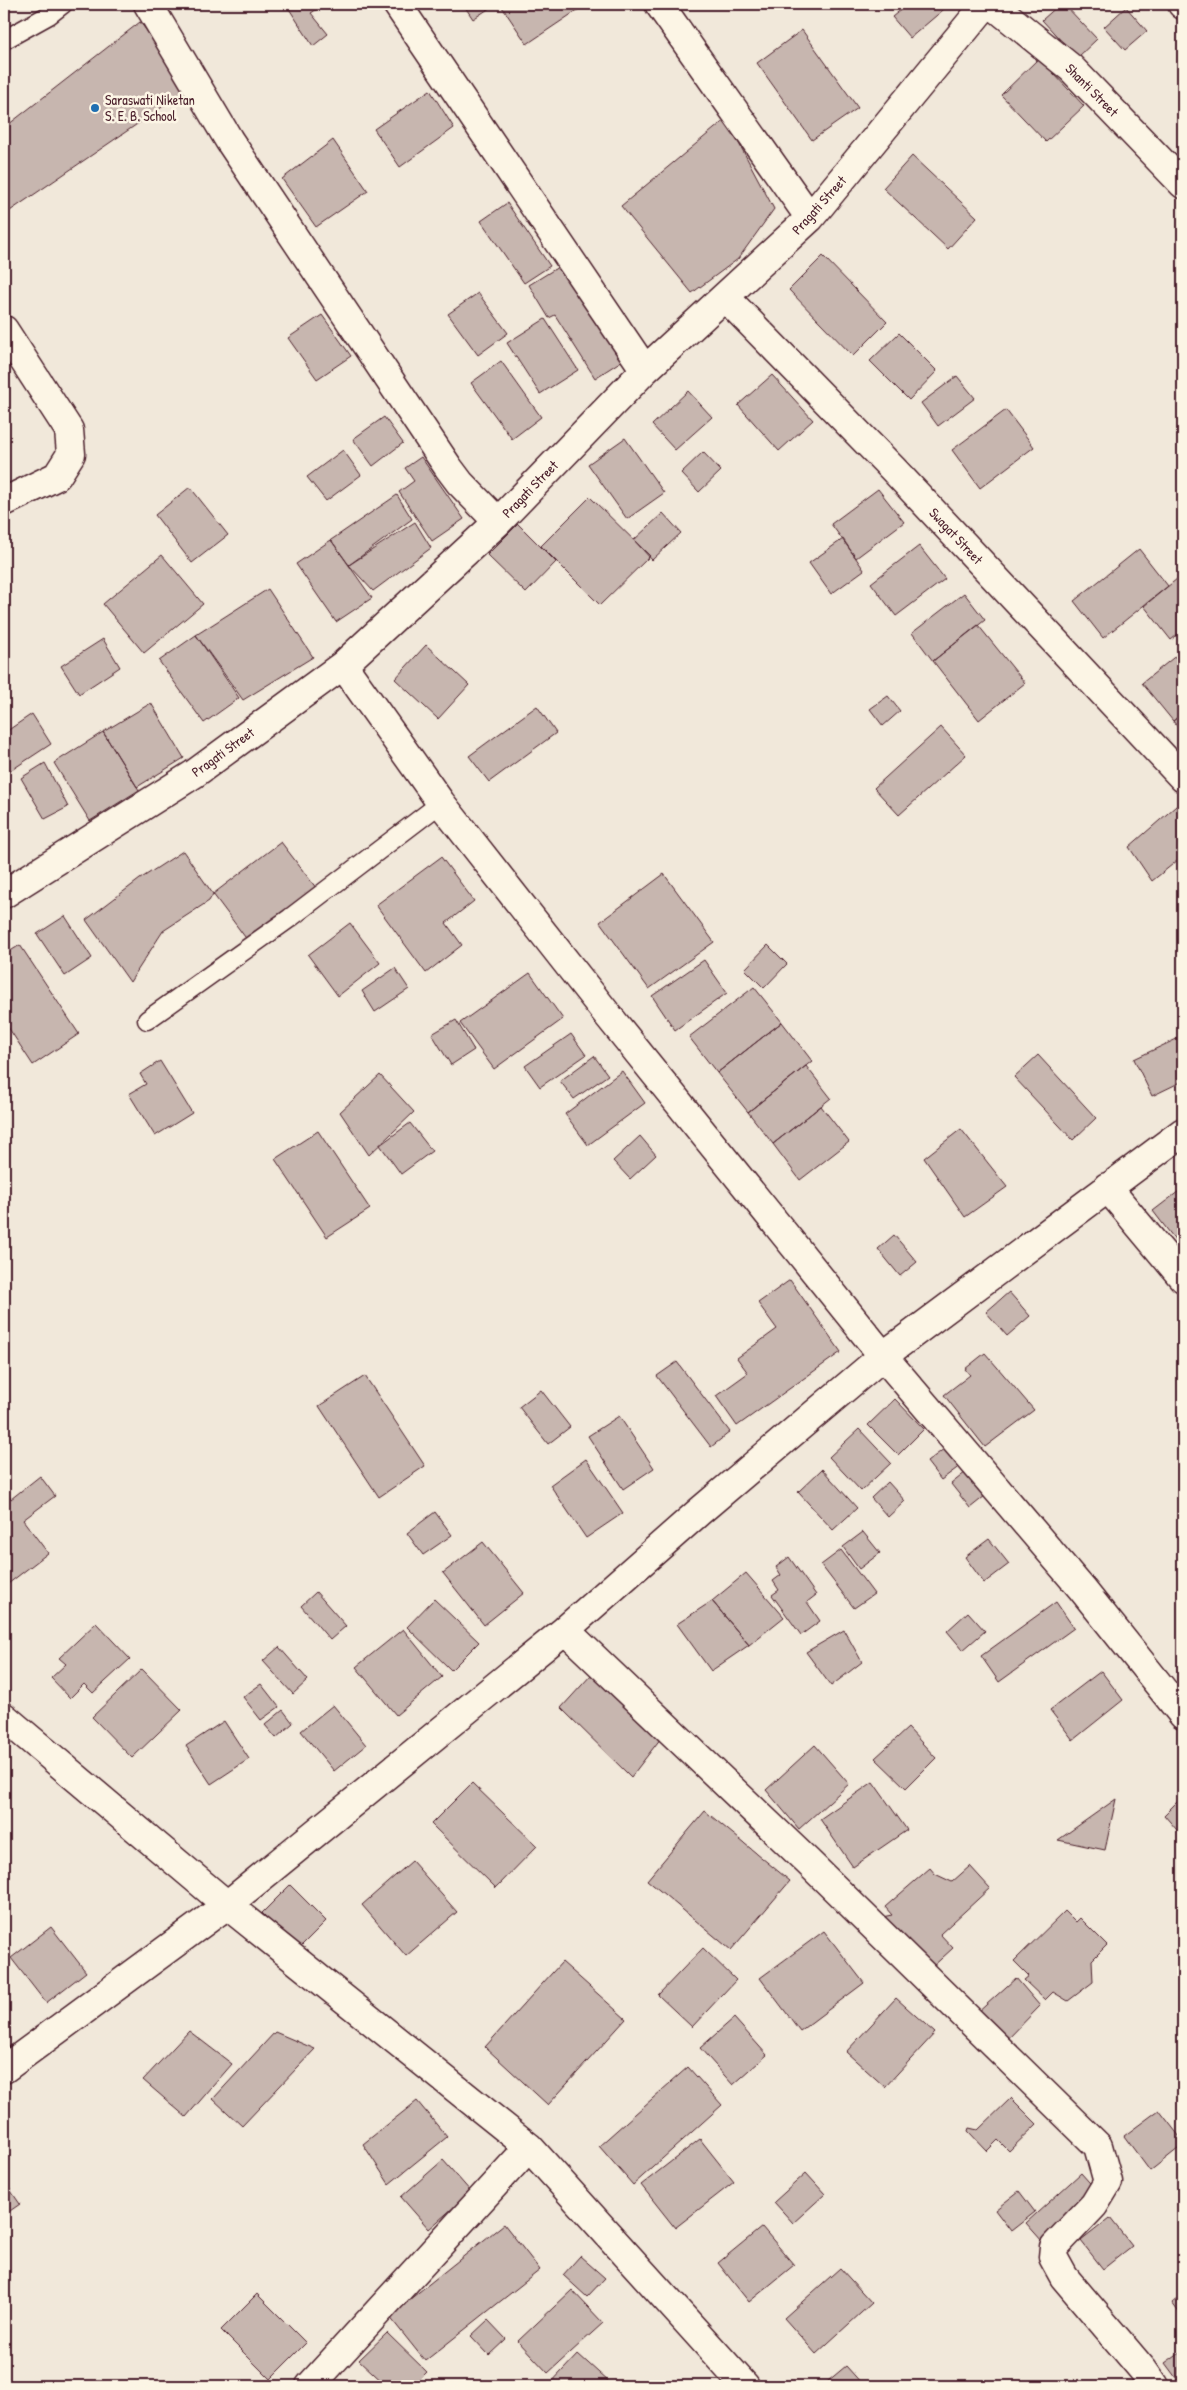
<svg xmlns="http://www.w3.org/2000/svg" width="1187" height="2390" font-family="'Patrick Hand',sans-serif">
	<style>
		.building { fill: #c7b6af; stroke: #4a1f2b }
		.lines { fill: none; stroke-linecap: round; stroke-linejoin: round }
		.service-casing { stroke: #4a1f2b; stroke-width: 21 }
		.minor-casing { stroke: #4a1f2b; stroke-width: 31 }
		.service { stroke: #fcf5e5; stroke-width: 18 }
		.minor { stroke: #fcf5e5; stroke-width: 28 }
		.poi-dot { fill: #1f6fb2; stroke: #fcf5e5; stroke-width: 2 }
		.labels { text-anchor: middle; stroke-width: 5; stroke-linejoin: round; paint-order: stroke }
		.street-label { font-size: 14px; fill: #4a1f2b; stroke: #fcf5e5 }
		.poi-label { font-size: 14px; fill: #4a1f2b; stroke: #fcf5e5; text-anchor: start }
	</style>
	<rect width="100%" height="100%" fill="#f1e8da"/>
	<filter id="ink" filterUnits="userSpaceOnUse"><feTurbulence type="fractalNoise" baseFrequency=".02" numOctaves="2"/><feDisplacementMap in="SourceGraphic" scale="10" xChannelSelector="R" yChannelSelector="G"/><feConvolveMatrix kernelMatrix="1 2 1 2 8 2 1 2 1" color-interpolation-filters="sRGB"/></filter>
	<g filter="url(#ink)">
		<path class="building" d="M286 4H316L319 8 311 13 328 34 313 46Z
			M463 4H496L473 19Z
			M500 4H584L585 5 527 44Z
			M908 4H950L910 38 892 17Z
			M1060 4H1064L1097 39 1077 58 1042 20Z
			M1126 7 1147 31 1125 50 1104 27Z
			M140 22 190 88 4 215V128Z
			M802 30 858 108 812 140 757 63Z
			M1039 58 1084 106 1046 142 1001 95Z
			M430 90 454 128 400 167 374 129Z
			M726 119 774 209 738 259 692 293 621 206Z
			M333 140 368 191 316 227 282 179Z
			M912 156 977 217 948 249 883 188Z
			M507 203 550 266 524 283 481 221Z
			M823 256 887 322 853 356 789 290Z
			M563 264 623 360 595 378 555 315 549 318 529 285Z
			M478 293 508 333 478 355 448 314Z
			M322 315 351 356 317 379 288 338Z
			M545 319 578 370 540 394 507 343Z
			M899 333 937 371 909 400 870 361Z
			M501 361 541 417 512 439 471 383Z
			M772 375 813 420 779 451 738 405Z
			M957 376 975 398 938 426 921 403Z
			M688 391 712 417 675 450 652 425Z
			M1006 410 1034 447 980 488 952 450Z
			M384 417 403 443 373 466 353 439Z
			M625 438 664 493 627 519 588 464Z
			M343 450 361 475 326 501 307 477Z
			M703 452 721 471 699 492 681 473Z
			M421 457 464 519 432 541 399 492 414 481 405 468Z
			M190 487 228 535 192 563 155 515Z
			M878 489 904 522 856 558 831 524Z
			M397 495 412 519 349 565 331 540Z
			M590 497 650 556 600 605 541 546Z
			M663 513 681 533 652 560 634 540Z
			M415 522 431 548 373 591 349 565Z
			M518 524 556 562 526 593 487 555Z
			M843 539 864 570 831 594 809 563Z
			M331 540 372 598 336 622 296 564Z
			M919 546 945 579 896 616 871 583Z
			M1139 549 1168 586 1103 638 1074 601Z
			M162 555 203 604 144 653 103 604Z
			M1183 574V630L1171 640 1144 606Z
			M268 589 313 657 243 700 196 635Z
			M964 593 985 620 933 661 912 633Z
			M978 625 1025 683 979 720 933 661Z
			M196 635 239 698 204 723 159 661Z
			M103 639 120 667 79 694 61 666Z
			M426 645 469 685 438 719 395 679Z
			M1183 650V713L1173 721 1142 683Z
			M888 696 900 711 883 726 870 709Z
			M151 703 184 758 137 787 103 732Z
			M537 706 556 733 489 782 469 756Z
			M1183 713V734L1173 721Z
			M32 714 51 744 4 775V733Z
			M941 727 966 755 899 815 874 788Z
			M103 732 139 790 90 821 54 763Z
			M45 763 68 807 45 819 21 778Z
			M1183 800V856L1152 881 1129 847Z
			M281 842 320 893 251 945 213 894Z
			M183 851 213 894 209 901 163 931 130 982 86 920 140 879Z
			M441 857 474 901 446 923 462 945 426 973 376 905Z
			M664 874 714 942 649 989 600 922Z
			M65 916 92 958 65 976 37 934Z
			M350 923 380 963 338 996 308 955Z
			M20 945 79 1034 33 1065 4 1021V955Z
			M768 945 787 964 764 988 745 969Z
			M704 960 727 993 675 1030 652 996Z
			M395 968 409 989 375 1012 362 991Z
			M530 973 563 1019 494 1069 460 1023Z
			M754 987 782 1022 717 1073 689 1037Z
			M456 1020 474 1050 451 1065 432 1034Z
			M782 1022 812 1061 748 1112 717 1073Z
			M571 1034 586 1055 540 1087 525 1066Z
			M1183 1036V1081L1152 1096 1134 1059Z
			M1038 1055 1096 1118 1073 1140 1014 1077Z
			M594 1056 608 1075 574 1099 560 1081Z
			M160 1061 192 1113 155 1136 129 1094 146 1084 140 1074Z
			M806 1066 831 1098 773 1144 748 1112Z
			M622 1071 645 1103 588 1145 565 1114Z
			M380 1075 414 1112 369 1155 340 1112Z
			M821 1106 849 1142 800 1180 773 1144Z
			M410 1123 432 1151 401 1174 380 1145Z
			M961 1129 1007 1187 965 1217 924 1158Z
			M318 1131 370 1209 327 1237 275 1159Z
			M640 1136 656 1155 630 1179 613 1161Z
			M1183 1188V1250L1153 1211Z
			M894 1235 917 1262 900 1276 878 1249Z
			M790 1280 841 1352 737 1426 716 1396 748 1373 737 1358 777 1329 758 1303Z
			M1009 1292 1030 1316 1007 1336 986 1312Z
			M985 1353 1034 1410 985 1447 944 1395 970 1375 965 1369Z
			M677 1362 730 1432 711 1447 657 1376Z
			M365 1376 425 1466 379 1497 319 1406Z
			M541 1390 570 1427 548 1444 519 1407Z
			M895 1399 924 1429 898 1455 868 1425Z
			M619 1416 654 1468 623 1489 588 1436Z
			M859 1429 891 1463 861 1491 829 1457Z
			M949 1445 964 1463 941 1480 927 1462Z
			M586 1459 623 1513 586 1538 550 1485Z
			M822 1469 857 1508 833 1530 798 1492Z
			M966 1472 985 1496 970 1508 951 1484Z
			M40 1476 55 1496 23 1520 48 1553 4 1587V1489L11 1499Z
			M888 1482 905 1501 888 1517 871 1498Z
			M435 1512 452 1535 423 1555 407 1533Z
			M863 1532 880 1553 859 1569 843 1547Z
			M989 1539 1009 1564 984 1583 965 1557Z
			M483 1542 524 1593 484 1625 443 1573Z
			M841 1550 874 1594 854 1608 821 1565Z
			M789 1557 816 1595 807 1602 820 1621 801 1635 772 1595 779 1590 773 1581 781 1575 776 1567Z
			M746 1573 784 1617 749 1645 712 1601Z
			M316 1592 346 1626 330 1640 301 1606Z
			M434 1599 479 1642 451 1670 407 1627Z
			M712 1601 749 1645 711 1671 677 1624Z
			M1056 1602 1074 1628 999 1682 981 1656Z
			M968 1612 985 1631 963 1650 947 1631Z
			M96 1623 130 1659 93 1693 84 1684 70 1698 51 1678 66 1664 59 1658Z
			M403 1629 442 1677 396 1715 356 1667Z
			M844 1630 862 1662 831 1686 806 1652Z
			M279 1647 308 1680 293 1694 263 1661Z
			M142 1669 182 1710 132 1758 92 1717Z
			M1101 1671 1123 1700 1073 1740 1050 1710Z
			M592 1674 661 1738 631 1777 561 1708Z
			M261 1684 279 1707 261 1720 243 1697Z
			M333 1705 366 1745 334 1771 301 1731Z
			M283 1710 293 1723 276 1738 265 1725Z
			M224 1721 249 1759 211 1784 186 1746Z
			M908 1728 936 1758 906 1788 875 1758Z
			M815 1745 849 1784 799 1829 766 1790Z
			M873 1782 907 1830 853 1867 820 1819Z
			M472 1783 537 1846 496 1888 431 1824Z
			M1183 1796V1837L1164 1815Z
			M1116 1799 1105 1850 1058 1840Z
			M705 1811 790 1881 731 1950 647 1880Z
			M412 1861 457 1912 406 1956 362 1905Z
			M970 1866 990 1888 940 1934 953 1948 930 1969 882 1917 892 1915 885 1907 930 1868 935 1874 952 1882Z
			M290 1885 326 1921 298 1949 262 1913Z
			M1065 1911 1076 1922 1080 1918 1107 1945 1092 1960 1093 1982 1068 2001 1053 1992 1045 2000 1024 1980 1029 1976 1014 1961Z
			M51 1927 86 1972 46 2003 11 1958Z
			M824 1931 864 1983 800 2031 760 1978Z
			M703 1948 736 1980 692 2027 658 1995Z
			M562 1962 626 2019 548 2105 485 2047Z
			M1016 1978 1040 2006 1002 2045 976 2014Z
			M896 1998 935 2033 885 2087 846 2052Z
			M734 2018 767 2055 733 2085 700 2048Z
			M189 2031 232 2064 186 2117 143 2080Z
			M275 2032 315 2049 242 2126 213 2099Z
			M688 2067 722 2105 633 2185 599 2146Z
			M1011 2098 1037 2124 1009 2151 998 2140 987 2151 968 2131 969 2128 978 2130Z
			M417 2101 447 2137 389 2184 363 2144Z
			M1159 2110 1183 2141V2145L1150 2171 1124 2136Z
			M700 2139 734 2182 675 2228 641 2185Z
			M443 2160 471 2192 429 2229 401 2197Z
			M806 2173 825 2194 793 2223 774 2202Z
			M1081 2173 1097 2191 1042 2241 1026 2223Z
			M4 2181 20 2204 4 2215Z
			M1019 2191 1035 2212 1011 2231 995 2210Z
			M1110 2218 1132 2246 1103 2269 1081 2241Z
			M504 2224 540 2270 425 2361 389 2316Z
			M762 2227 794 2265 749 2302 718 2263Z
			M580 2256 605 2278 587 2297 563 2275Z
			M840 2268 872 2303 816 2354 784 2318Z
			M572 2290 603 2323 548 2373 518 2341Z
			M257 2294 306 2343 270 2379 221 2330Z
			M1183 2294V2318L1172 2303Z
			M488 2320 506 2339 489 2355 471 2336Z
			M387 2333 427 2372 413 2386H387L359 2360Z
			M1183 2350V2386H1182L1165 2363Z
			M578 2354 609 2382 605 2386H548Z
			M846 2366 864 2386H822Z"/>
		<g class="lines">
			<g class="service-casing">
				<path id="service" d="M4 40 49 15 63 4
					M147 1020 290 918 441 803"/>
			</g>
			<g class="minor-casing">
				<path id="minor" d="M148 4 229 140 448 467 460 483 498 522
					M397 4 645 370
					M659 4 810 218
					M992 4 1071 68 1183 184
					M1182 4 1183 5
					M726 298 893 469 1183 778
					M4 330 69 430 71 454 57 476 4 502
					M343 665 441 803 607 1014 883 1356 1082 1589 1183 1715
					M4 894 194 774 343 665 498 522 645 370 810 218 986 4
					M1107 1187 1183 1278
					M565 1630 808 1862 1098 2146 1108 2182 1094 2205 1054 2247 1053 2257 1064 2277 1143 2370 1154 2386
					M4 1717 227 1905 529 2147 745 2386
					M4 2069 227 1905 565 1630 700 1511 883 1356 1183 1132
					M310 2386 529 2147"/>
			</g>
			<use href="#service" class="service"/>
			<use href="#minor" class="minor"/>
		</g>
	</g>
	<circle class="poi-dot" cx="95" cy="108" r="5"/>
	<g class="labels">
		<g class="street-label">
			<text transform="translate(1092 90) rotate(45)" y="5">Shanti Street</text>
			<text transform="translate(819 205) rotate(-48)" y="5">Pragati Street</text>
			<text transform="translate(530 489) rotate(-46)" y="5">Pragati Street</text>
			<text transform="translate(956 536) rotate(47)" y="5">Swagat Street</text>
			<text transform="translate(223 752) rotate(-36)" y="5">Pragati Street</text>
		</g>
		<g class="poi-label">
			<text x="105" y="105">Saraswati Niketan<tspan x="105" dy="16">S. E. B. School</tspan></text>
		</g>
	</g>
	<rect width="1187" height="2390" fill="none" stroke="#fcf5e5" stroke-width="20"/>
	<rect x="10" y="10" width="1167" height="2370" fill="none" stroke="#4a1f2b" stroke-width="2" filter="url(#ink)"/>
</svg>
